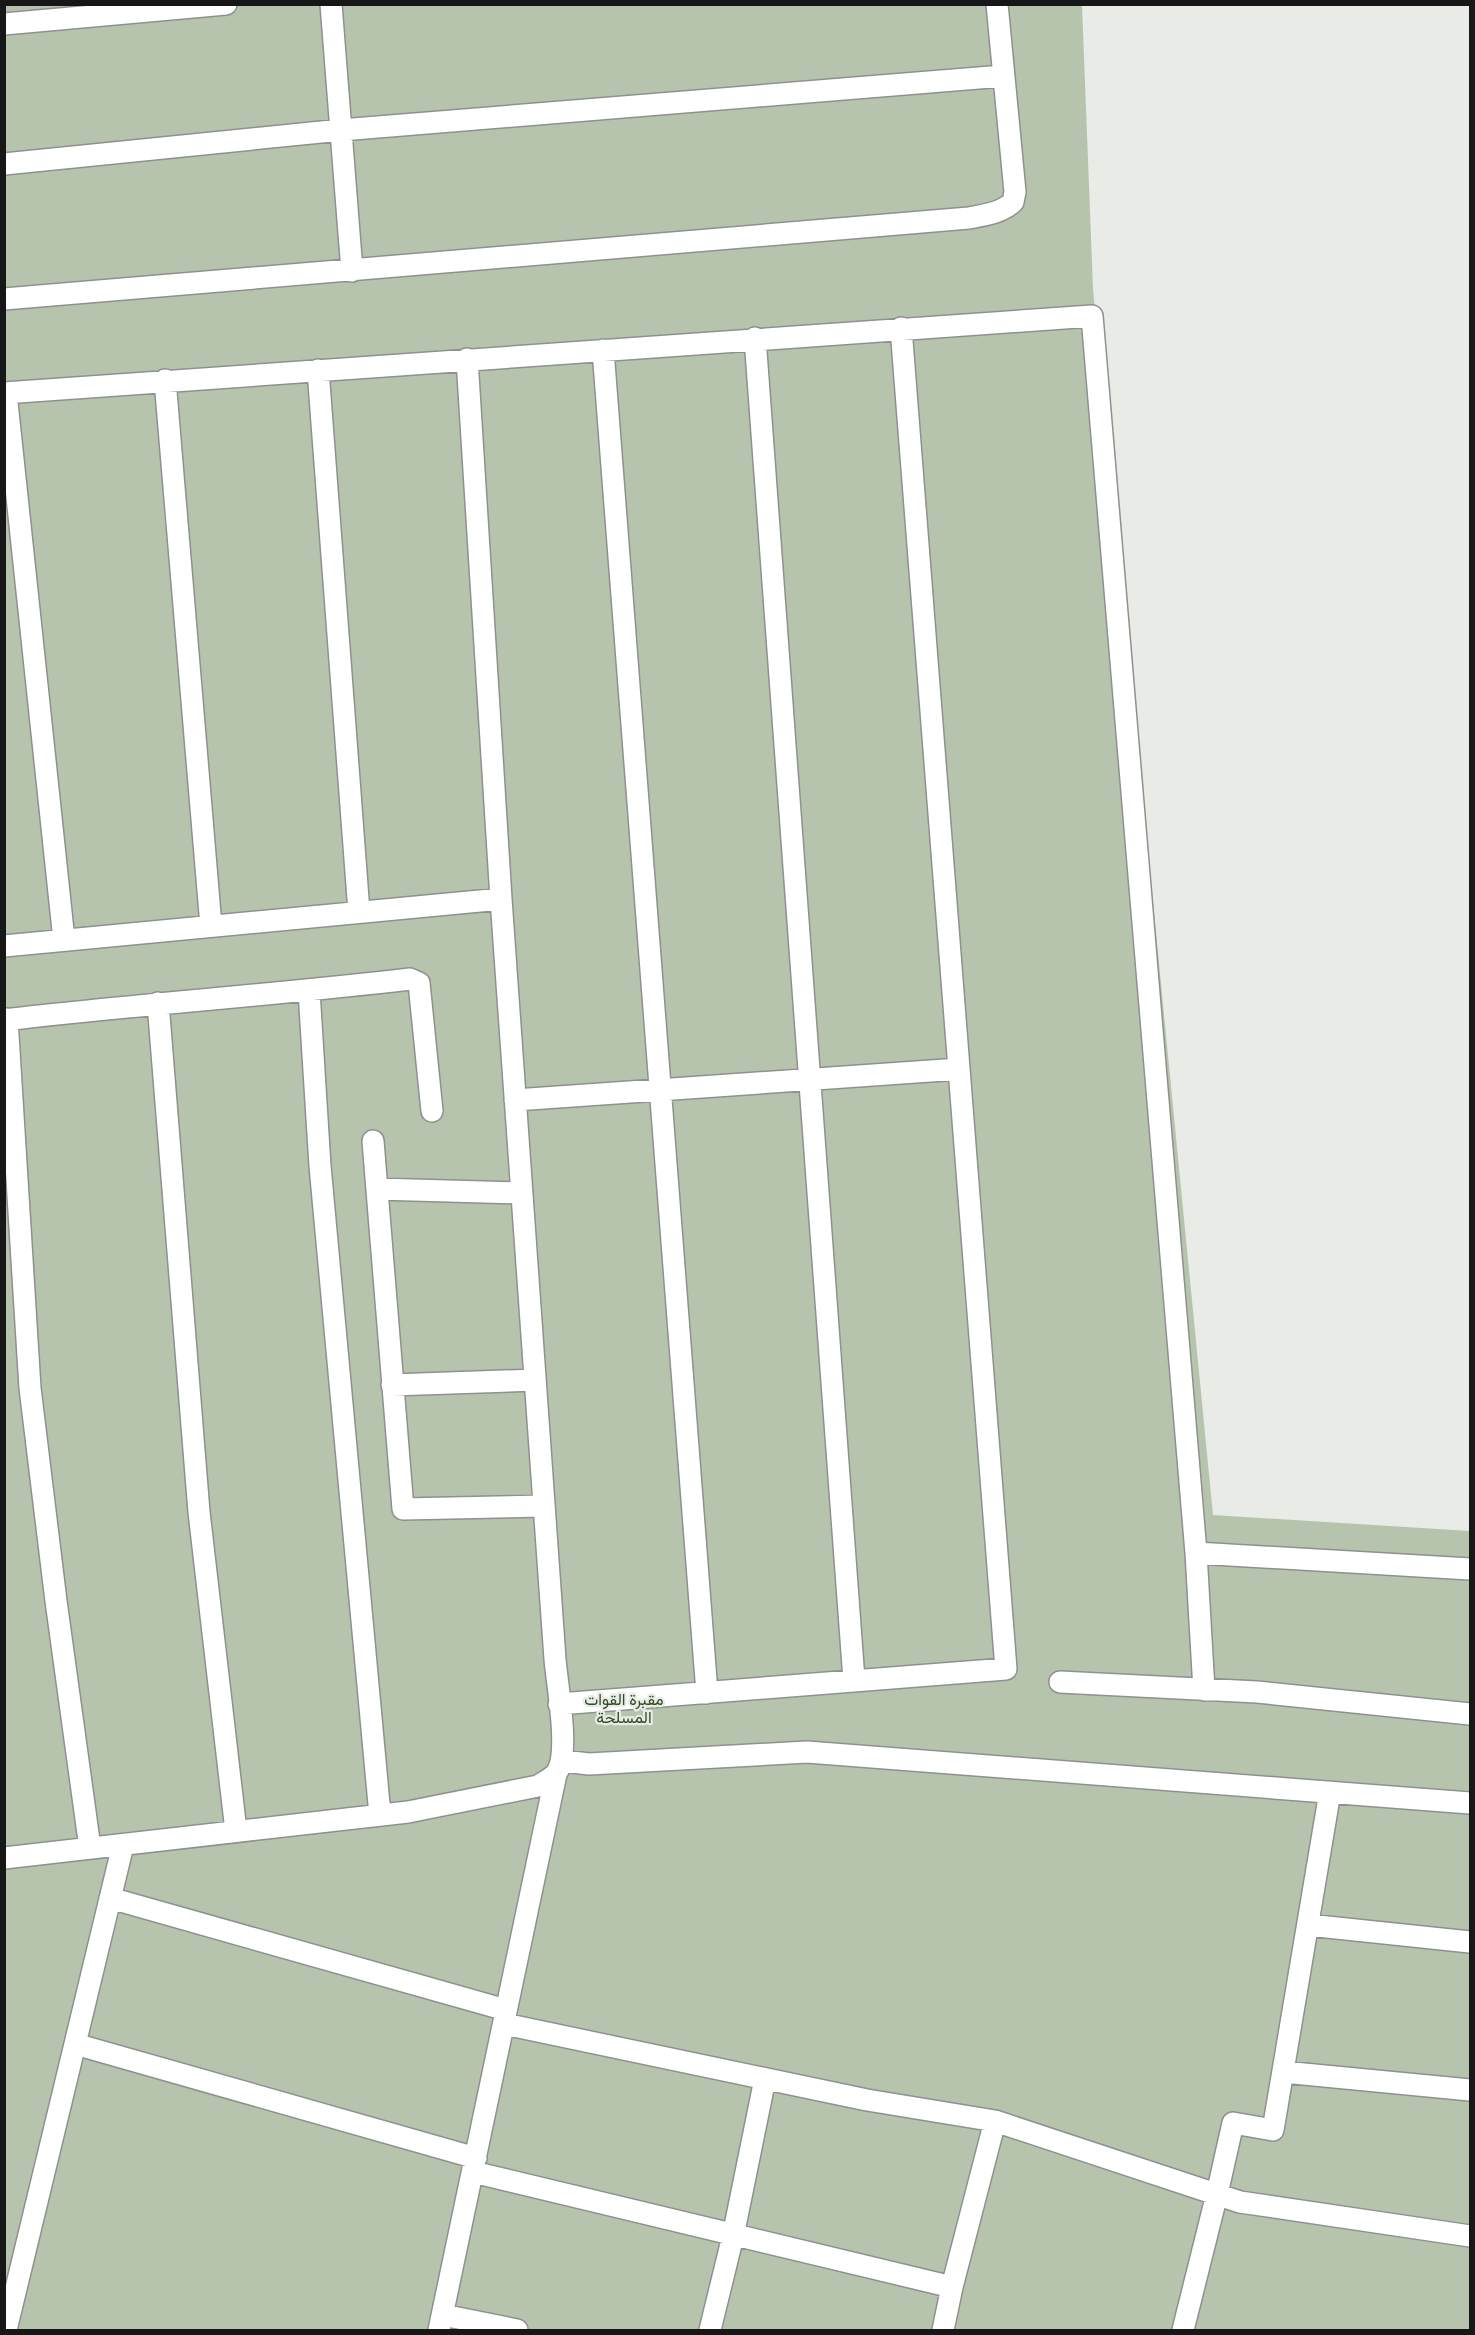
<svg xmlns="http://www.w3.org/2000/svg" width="1475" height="2335" font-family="Overpass,Vazirmatn,sans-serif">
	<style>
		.green { fill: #b6c4ae }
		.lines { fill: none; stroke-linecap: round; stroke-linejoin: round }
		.lane-casing { stroke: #8e918d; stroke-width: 24 }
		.lane { stroke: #fff; stroke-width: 21 }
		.labels { text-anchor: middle; stroke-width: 4.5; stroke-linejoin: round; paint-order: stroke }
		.park-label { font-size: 16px; fill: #314a22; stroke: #e9ebe7 }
	</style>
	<rect width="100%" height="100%" fill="#e9ebe7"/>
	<path class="green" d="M5 5H1082L1093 289 1213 1515 1470 1531V2330H5Z"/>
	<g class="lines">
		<g class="lane-casing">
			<path id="lane" d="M331 4 352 271
				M4 24 226 4
				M4 164 341 130 1003 76
				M4 299 969 218C985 215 1001 213 1013 202L1015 192 997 4
				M755 338 854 1680
				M603 350 707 1693
				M318 370 359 912
				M165 380 211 926
				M4 393 1092 316 1196 1553 1470 1569
				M6 393 64 940
				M4 946 501 899
				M309 991 320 1166 380 1815
				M158 1003 199 1512 236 1831
				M7 1019 30 1388 56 1601 90 1848
				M4 1020C139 1004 275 995 410 979L419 983 432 1111
				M515 1100 959 1069
				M373 1141 403 1509 544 1506
				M377 1189 522 1193
				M392 1385 535 1380
				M1196 1553 1204 1690
				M1060 1682 1257 1692 1470 1714
				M559 1704 1006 1669 901 328
				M563 1761 589 1764 807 1752 1470 1803
				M4 1858 408 1812 538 1786C544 1782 553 1778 557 1772 570 1752 557 1685 555 1659L501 899 467 359
				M110 1898 506 2010
				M1308 1925 1470 1942
				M504 2024 867 2100 995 2121 952 2287 943 2330
				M75 2044 476 2158
				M1283 2072 1470 2090
				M995 2121 1240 2202 1470 2236
				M473 2172 952 2287
				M443 2315 517 2330
				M6 2330 123 1845
				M439 2330 556 1774
				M710 2330 733 2236 765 2079
				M1183 2330 1217 2194 1233 2123 1273 2130 1330 1792"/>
		</g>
		<use href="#lane" class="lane"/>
	</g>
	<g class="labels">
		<g class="park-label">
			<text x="624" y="1705">مقبرة القوات<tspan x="624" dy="18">المسلحة</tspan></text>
		</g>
	</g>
	<rect width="1475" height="2335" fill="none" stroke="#161716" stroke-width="12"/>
</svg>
